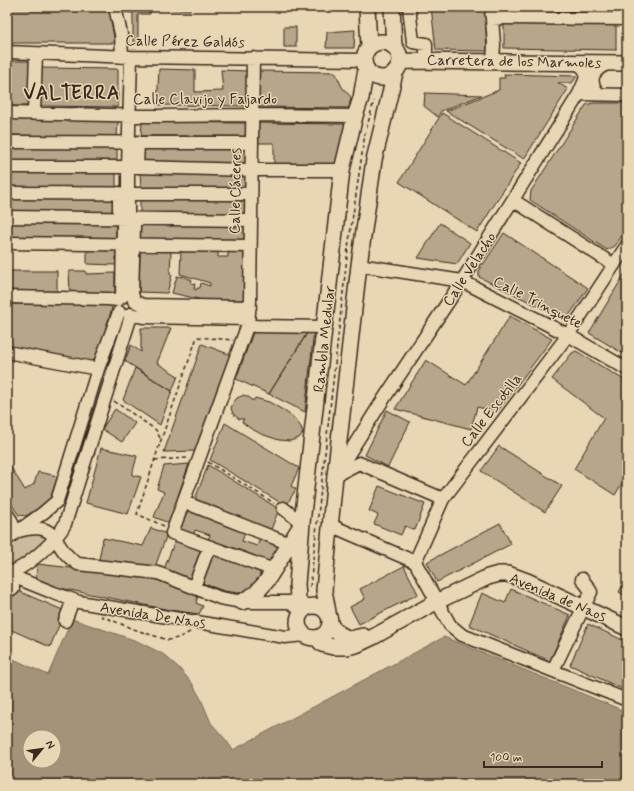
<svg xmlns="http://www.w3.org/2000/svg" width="634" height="791" font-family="Mynerve,sans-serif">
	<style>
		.green { fill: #ccba9c; stroke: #84725d }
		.water { fill: #a49279; stroke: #7a6855; fill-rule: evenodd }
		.building { fill: #b7a68a; stroke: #3b2a1e }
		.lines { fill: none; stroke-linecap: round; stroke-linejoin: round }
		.minor-casing { stroke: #3b2a1e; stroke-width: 15 }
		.major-casing { stroke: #3b2a1e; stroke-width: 18 }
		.path { stroke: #3b2a1e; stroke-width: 1.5; stroke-dasharray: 4 3; stroke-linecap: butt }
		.minor { stroke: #e8d6b4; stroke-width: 12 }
		.major { stroke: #e8d6b4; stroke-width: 15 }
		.labels { text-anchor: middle; stroke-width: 3; stroke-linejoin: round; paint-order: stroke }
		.street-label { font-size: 15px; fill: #3b2a1e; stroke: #e8d6b4 }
		.district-label { font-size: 19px; font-weight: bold; letter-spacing: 1px; fill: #3b2a1e; stroke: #e8d6b4 }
	</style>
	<rect width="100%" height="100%" fill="#e8d6b4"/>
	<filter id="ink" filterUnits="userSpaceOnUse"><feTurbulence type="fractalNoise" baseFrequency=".025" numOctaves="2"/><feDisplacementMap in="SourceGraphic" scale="8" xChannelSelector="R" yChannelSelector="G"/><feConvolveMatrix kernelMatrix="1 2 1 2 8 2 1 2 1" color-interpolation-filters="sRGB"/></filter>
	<g filter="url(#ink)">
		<path class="green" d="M28 534H38L49 538 27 561 7 569V543Z"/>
		<path class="water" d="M72 619 137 641 163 654 178 667 192 683 201 699 211 723 226 740 233 750 444 637 627 712V784H7V660L9 657 48 675ZM30 737H54V761H30Z"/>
		<path class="building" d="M7 7H109L115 43H11L7 18Z
			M121 7H190V10L150 9V14H138V42H133V13L121 12Z
			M431 7H485L487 51 436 50Z
			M496 7H627V15L496 13Z
			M504 23 616 25V50L504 48Z
			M284 27H296V47H284Z
			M355 30 354 48H326L327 32Z
			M11 61H31L30 106H10Z
			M40 68 118 69V107L40 106Z
			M159 69 195 70V92L223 91 221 70 247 71V106L157 105Z
			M259 71 335 72 342 87 351 97 349 108 259 107Z
			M504 74 577 76 572 83H558L568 89 524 159 446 111 499 90V78H505Z
			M425 93 482 95 441 111 438 117 424 106Z
			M593 103H627V228L615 246 607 250 530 200 531 191 586 105Z
			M442 113 521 163 477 232 399 182Z
			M11 119 118 121 117 137 11 135Z
			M142 122 249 123 248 138 141 137Z
			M258 123 345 124 336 165 274 164V143H258Z
			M11 145 117 147V162L10 161Z
			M142 147 248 149V164L141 163Z
			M8 171H116V190L8 188Z
			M140 173 248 175 247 190 141 188Z
			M10 197 116 199V214L10 213Z
			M140 198 248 201 247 216 140 214Z
			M10 222 116 224V240L9 238Z
			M440 223 470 243 457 264 418 258Z
			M140 224 247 226 246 242 140 240Z
			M504 233 588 288 566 320 479 277V271Z
			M87 250H116V265L87 264Z
			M140 250 171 251 170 274 172 275 167 293 139 292Z
			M181 251H218V257H228V251H247L246 300H207V301L172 293 177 276 182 277V276L192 280 191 283 195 284 194 289 196 290 197 288H200L201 283 210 286V283L180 274Z
			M627 270V356L589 333Z
			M9 271H57V292H9Z
			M69 271H86V274L115 273V293L70 292Z
			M8 304H109L112 308 95 363 8 346Z
			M510 316 552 339 497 412 477 407 471 429 395 409 426 360 466 385Z
			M141 328H171L157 363 178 376 172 391 125 361 131 345 141 352Z
			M254 330H309L269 394 236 379Z
			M309 330 314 331 305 412 269 394Z
			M202 344 231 355 196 451 164 452Z
			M576 351 626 381 627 379V475L615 495 574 469 604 418 552 379 572 353Z
			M135 368 172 391 160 425 123 400Z
			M244 395 250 398 253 401 255 398 269 402 283 410 294 418 301 427 303 433 299 438 290 441 279 440 261 434 250 428 242 422 244 419H239L233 414 231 408 233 403 237 398Z
			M115 409 135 423 122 442 102 429Z
			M387 410 410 422 388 467 365 455Z
			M225 423 299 468 291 486 296 489 286 506 210 460Z
			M499 446 562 486 545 512 481 471Z
			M101 448 137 456 132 475 141 477 128 514 86 503Z
			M189 464 169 523 154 517 164 492 157 489 164 466Z
			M208 465 279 509 270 532 194 502Z
			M7 466H10L25 490 34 484 38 472 58 476 50 499 46 503 26 516 19 515 7 498Z
			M379 486 425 504 415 530 405 526 401 535 374 524 378 515 369 511Z
			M187 506 246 530 242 541 257 546 261 535 283 544 273 568 207 542 210 535 195 530 193 536 178 530Z
			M500 523 511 544 437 582 427 562Z
			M151 528 167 534 155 567 99 560 103 538 143 546Z
			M176 538 202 548 190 579 164 569Z
			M211 551 257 568 260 573 259 581 252 589 239 593 224 591 199 582Z
			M37 564 153 577 198 596 196 603 203 606 199 614 170 610 55 587 36 579Z
			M404 566 418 594 359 624 350 607 365 599 360 589Z
			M627 578V597L619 592Z
			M11 588 65 611 50 647 7 628V599Z
			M511 589 570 615 550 661 469 625 482 593 505 603Z
			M588 624 627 642V691L570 665Z"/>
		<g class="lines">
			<g class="minor-casing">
				<path id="minor" d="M115 7 121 34 122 57
					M409 7 413 42 426 44V60
					M491 7 494 44 493 62
					M492 19 504 18 627 19
					M7 52 131 57 363 60
					M131 57 128 167V219L134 226 132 293 134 301 143 305 250 307
					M253 58 250 301 248 324 172 533 274 570
					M579 94 627 95
					M599 94C586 79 594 69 610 63
					M7 113 159 116 253 115 355 116
					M34 113 36 54
					M7 142 252 143
					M7 167H137L251 170H342
					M137 167 138 142
					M7 193 251 194
					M513 200 614 265
					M7 217 251 220
					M119 218V193
					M7 243 250 246
					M627 245 568 335 443 499 415 562 450 625 462 635 627 700
					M359 265 462 281 568 335 627 369
					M7 297 108 299 118 300
					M122 297 123 226 128 219
					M130 314 143 317 248 319
					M248 324 255 326 325 327
					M7 352 98 369
					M336 474 381 403 462 281 579 94C585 79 593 71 574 62
					M336 475 359 463 443 499
					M184 502 290 544
					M283 508 302 523
					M7 514 11 520 15 532
					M330 525 415 562
					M15 532C63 518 49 547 78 564L158 573 220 598 242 602H290L302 611
					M7 539 43 513 57 501 98 369 119 312
					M7 573C25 570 57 540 65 524L130 319V314
					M7 574 54 593 79 602 285 637 304 635
					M12 575 8 585 13 587V589
					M194 587 209 547
					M65 621 73 600
					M553 670 591 592 588 587 582 579"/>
			</g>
			<g class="major-casing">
				<path id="major" d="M367 7 369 47
					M392 7 394 47
					M364 60a18 18 0 1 1 36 0a18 18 0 1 1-36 0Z
					M400 61 627 63
					M242 602 255 594 266 582 300 527
					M298 622a16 16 0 1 1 32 0a16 16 0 1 1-32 0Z
					M302 611 298 598 297 584 302 523 342 170 355 116 361 98 366 69
					M328 612 324 590 335 476 359 265 374 160 395 73
					M330 625 338 633 349 639 363 636
					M317 638 322 644 333 647H347L356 645 373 637 436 602 488 577 499 574H508L527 581 627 628"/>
			</g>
			<path class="path" d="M114 401 156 430 161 440
				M155 460 189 458
				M208 462 274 503
				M164 526 137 514 161 440 197 337 233 340
				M310 587 348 248 365 134 374 101
				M101 616 139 631 168 640 178 638 192 631"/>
			<use href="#minor" class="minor"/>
			<use href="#major" class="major"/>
		</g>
	</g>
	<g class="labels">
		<g class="street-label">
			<text transform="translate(185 41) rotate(1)" y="5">Calle Pérez Galdós</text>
			<text transform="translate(514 61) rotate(1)" y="5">Carretera de los Marmoles</text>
			<text x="205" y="104">Calle Clavijo y Fajardo</text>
			<text transform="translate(235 191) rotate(-89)" y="5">Calle Cáceres</text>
			<text transform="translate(469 269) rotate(-57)" y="5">Calle Velacho</text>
			<text transform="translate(538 302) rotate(27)" y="5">Calle Trinquete</text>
			<text transform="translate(324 339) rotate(-84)" y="5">Rambla Medular</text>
			<text transform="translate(491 410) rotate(-52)" y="5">Calle Escotilla</text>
			<text transform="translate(558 597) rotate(23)" y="5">Avenida de Naos</text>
			<text transform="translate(153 615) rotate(9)" y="5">Avenida De Naos</text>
		</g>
		<g class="district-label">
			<text x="72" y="99">VALTERRA</text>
		</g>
	</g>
	<rect width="634" height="791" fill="none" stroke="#e8d6b4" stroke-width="24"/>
	<rect x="12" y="12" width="610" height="767" fill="none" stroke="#3b2a1e" stroke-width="1.5" filter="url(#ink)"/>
	<g transform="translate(42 749) rotate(61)"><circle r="19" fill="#e8d6b4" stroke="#a39178"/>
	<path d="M0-3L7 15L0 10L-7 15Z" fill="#3b2a1e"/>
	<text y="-6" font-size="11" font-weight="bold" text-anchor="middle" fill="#3b2a1e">N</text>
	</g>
	<path d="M484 761v6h118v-6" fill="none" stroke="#3b2a1e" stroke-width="2"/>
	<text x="490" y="761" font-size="12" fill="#3b2a1e" stroke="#e8d6b4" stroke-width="3" paint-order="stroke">100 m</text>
</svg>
